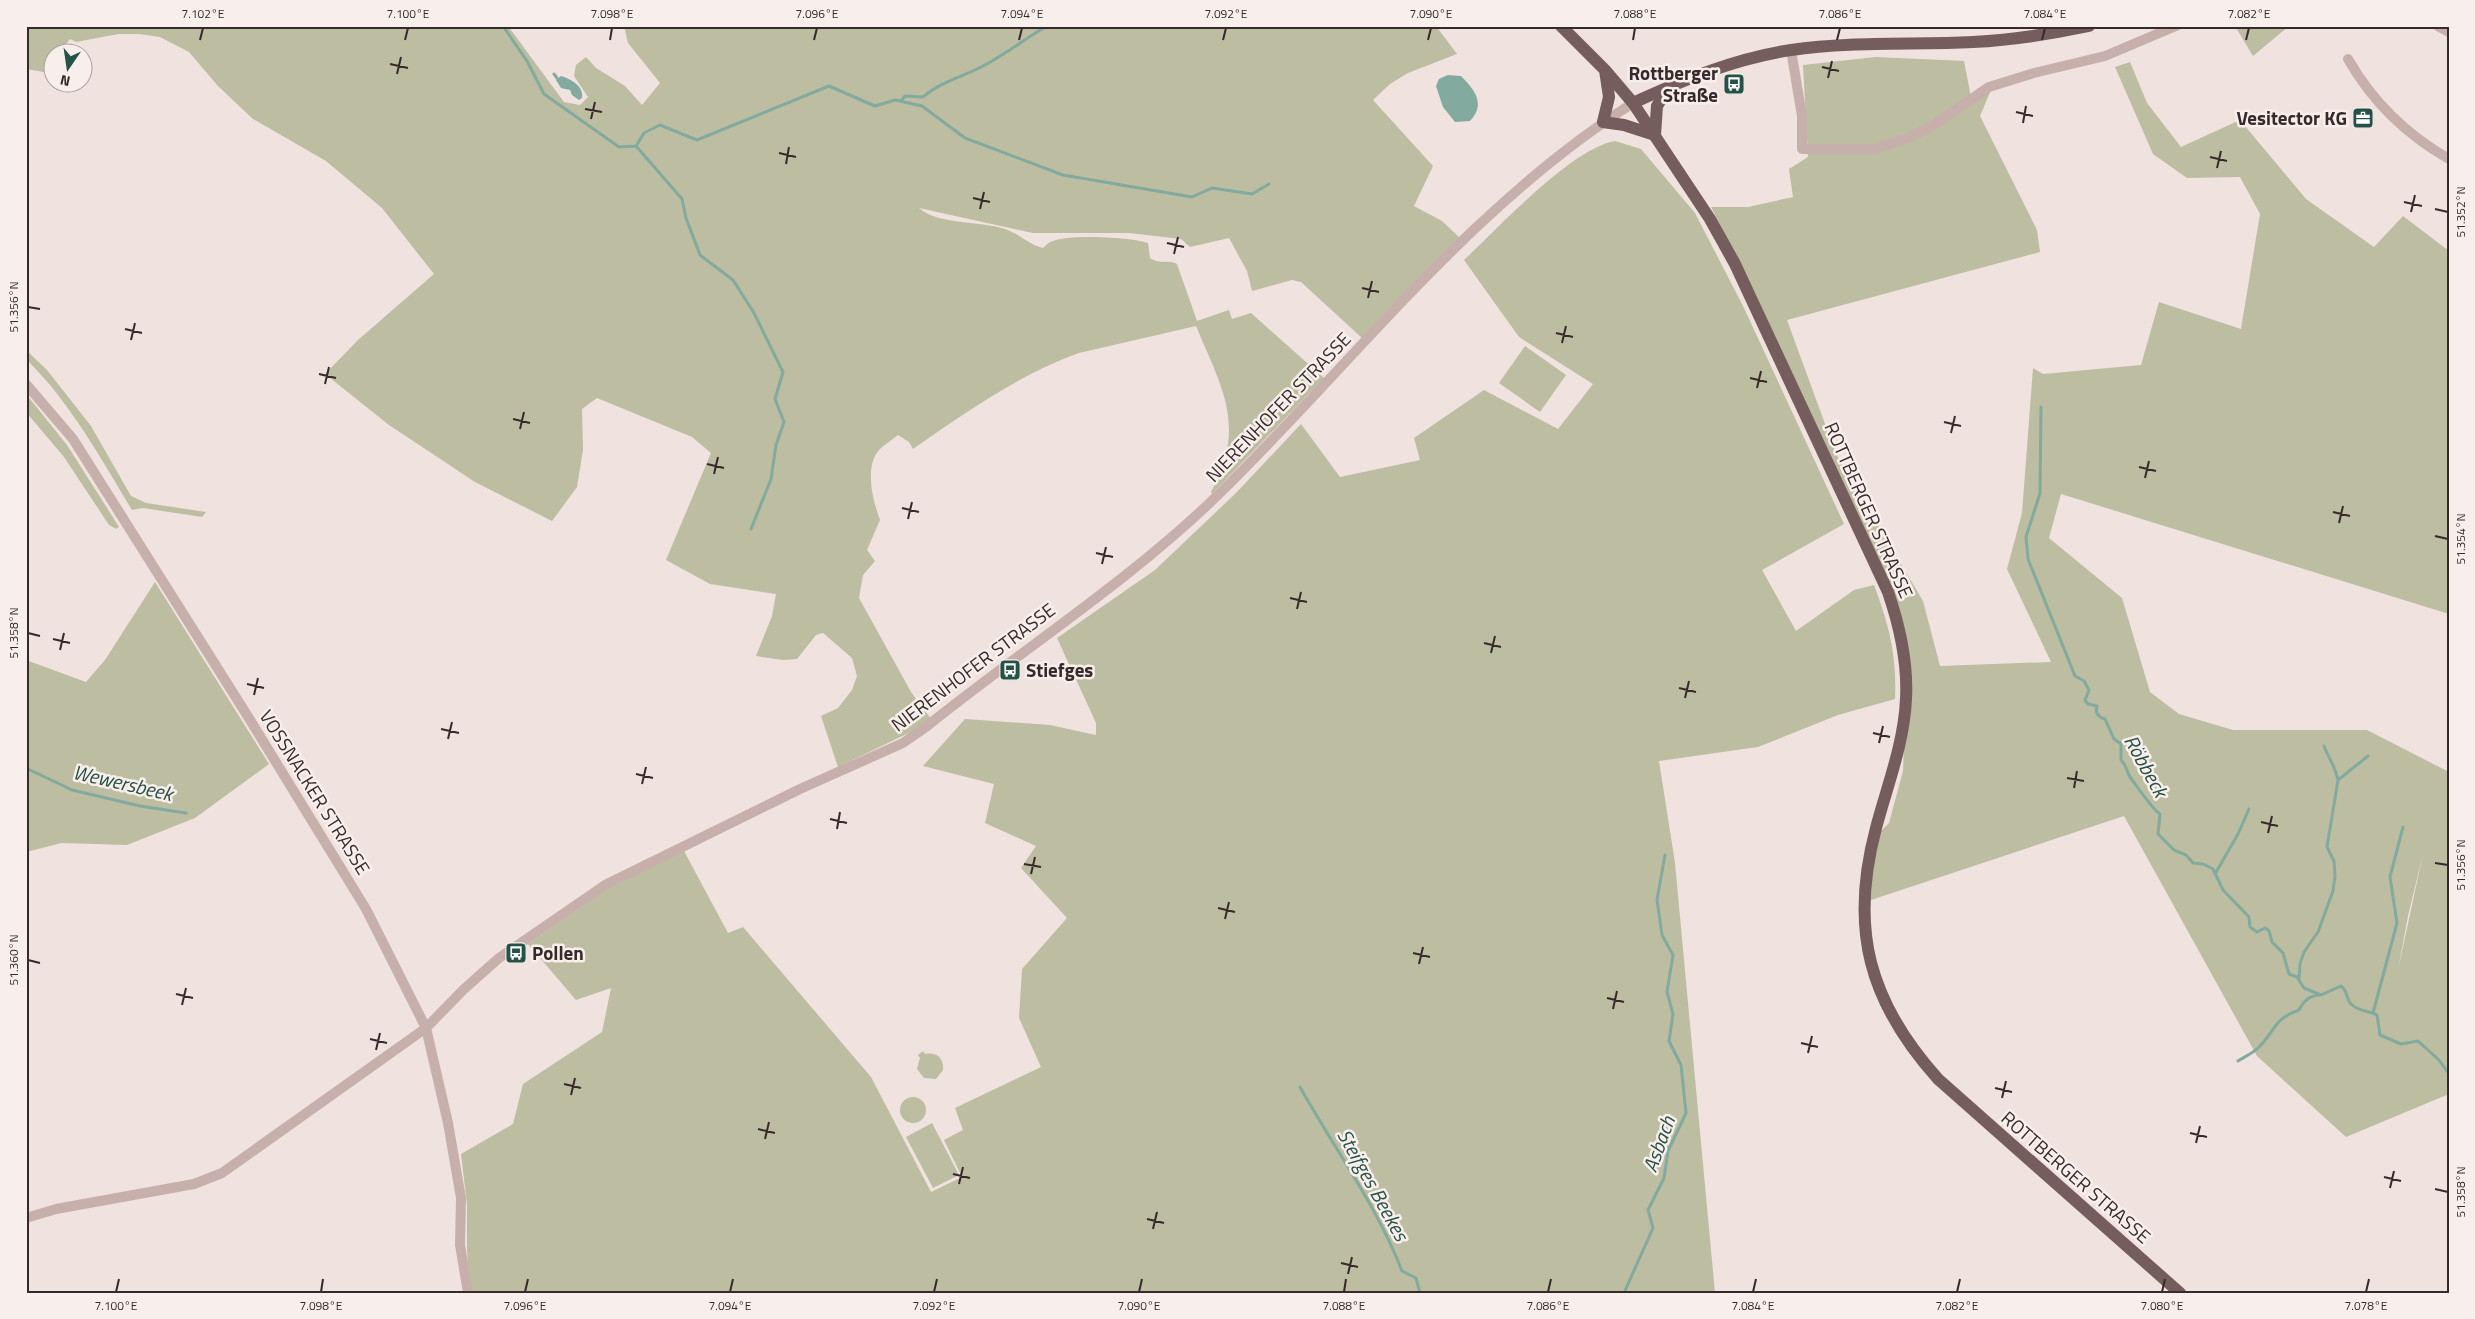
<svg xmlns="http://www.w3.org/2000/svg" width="2475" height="1319" font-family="'Titillium Web',sans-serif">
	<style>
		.green { fill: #bdbda1; fill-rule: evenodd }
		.water { fill: #82aa9e }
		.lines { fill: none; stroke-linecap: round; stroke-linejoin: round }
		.stream { stroke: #82aa9e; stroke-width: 3 }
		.minor { stroke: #c7b0ac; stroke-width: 10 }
		.major { stroke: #765d5d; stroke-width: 12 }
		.ticks { fill: none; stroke: #362a2b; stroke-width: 2 }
		.labels { text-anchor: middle; stroke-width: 5; stroke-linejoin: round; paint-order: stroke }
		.poi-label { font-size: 19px; font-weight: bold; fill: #362a2b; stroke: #f8eeeb; text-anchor: end }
		.street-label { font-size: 19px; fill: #362a2b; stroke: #f8eeeb }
		.water-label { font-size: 20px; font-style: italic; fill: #255246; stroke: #f8eeeb }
		.neatline { fill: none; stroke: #362a2b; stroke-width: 2 }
		.ticks-label { font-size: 12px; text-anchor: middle; fill: #362a2b }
	</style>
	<rect width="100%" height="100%" fill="#f0e2df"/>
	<path class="green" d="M26 26H508L564 102 580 105 588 97 574 76 576 65 586 57 596 68 625 86 642 105 660 83 628 43 624 26H1436L1457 54 1408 73 1390 84 1373 100 1433 166 1414 206 1442 221 1459 237 1362 338 1301 282 1292 280 1252 291 1247 271 1229 238 1190 247 1181 239 1129 233H1033L919 208C941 227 986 219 1012 232 1023 237 1030 245 1043 248 1046 245 1049 242 1053 241 1068 234 1131 237 1148 243L1150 258C1161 265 1167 259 1177 264L1197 321 1229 310 1232 319 1251 313 1324 378 1212 494 1211 492C1247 426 1222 388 1196 326L1079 353C1018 375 966 412 913 449L909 442 898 435C892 440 885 444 879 450 864 468 873 501 880 520L867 550 875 561 863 575 859 598 911 692 931 719 917 729 838 767 821 716 838 708 852 690 857 676 852 658 823 633 816 635 797 659 783 660 756 656 772 616 776 594 710 584 666 560 711 453 692 437 597 398 582 409 583 450 577 487 552 521 475 482 389 425 325 374 358 340 434 274 382 208 326 161 253 119 218 86 189 52 160 37 139 34H118L76 42 70 39 60 52H52V61L44 72 26 69Z
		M2235 26H2289L2253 56Z
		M1876 57 1964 61 1972 102 1991 90 1980 116 2037 230 2040 252 1787 320 1836 454 1923 601 1940 666 2051 662 2007 569 2022 513 2033 368 2043 374 2141 365 2159 302 2241 329 2260 214 2240 177 2187 178 2153 154 2115 67 2130 62 2147 103 2181 147 2240 120 2306 199 2374 247 2403 216 2449 251V614L2061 494 2049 538 2122 598 2150 692 2179 714 2233 730H2367L2449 772V1094L2346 1137 2257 1056 2124 816 1871 900 1870 883 1880 832 1889 823 1903 771 1908 646 1756 295 1711 207H1748L1793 197 1789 169 1808 157 1803 65ZM2423 854 2398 970 2408 916Z
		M1615 141 1641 149 1695 213 1744 308 1844 524 1762 570 1796 631 1854 590 1874 585C1889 625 1897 655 1895 699L1838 715 1758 747 1659 761 1675 863 1715 1293H470L467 1249V1204L461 1154 513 1124 523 1084 602 1032 611 988 576 1000 528 944 607 889 684 851 728 933 743 927 871 1077 931 1192 962 1177 944 1140 963 1130 955 1108 1041 1067 1019 1018 1022 969 1067 918 1021 868 1036 846 985 823 994 784 923 766 965 719 1050 725 1096 735V723L1057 638 1155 570 1236 493 1301 424 1340 477 1420 460 1414 438 1484 390 1558 429 1593 384 1519 337 1464 260C1498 228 1572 148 1615 141Z
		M1525 346 1566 375 1540 412 1499 383Z
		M26 350 47 370 91 426 131 496 146 503 206 512 202 517 143 508 132 510C100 457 70 402 26 359Z
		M26 394 67 445 114 519 119 527 116 529 109 525 64 457 26 412Z
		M155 582 269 764 195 818 127 845 62 843 26 852V660L86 682 105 660Z
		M923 1051 925 1054C937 1052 944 1058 943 1070L936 1079 924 1078 917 1069 920 1058 918 1055Z
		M900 1110a13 13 0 1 1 26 0a13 13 0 1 1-26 0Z
		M932 1123 959 1175 933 1188 906 1137Z"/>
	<path class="water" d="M1448 75 1461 76C1475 90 1486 104 1470 121L1455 122 1443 107 1436 86 1439 79Z
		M561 76C571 79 584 86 582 98L579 100 572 95 570 90 561 88 556 80Z"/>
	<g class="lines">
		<path class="stream" d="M503 26 527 61 544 94 619 147 636 146 682 199 686 218 700 255 733 280 754 313 783 372 775 399 784 422 776 445 771 479 751 529
			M554 74 557 78
			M901 101 905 96 923 97C940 82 962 77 981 67 1005 55 1024 39 1047 26
			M636 146 644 133 660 125 697 140 829 86 875 106 895 100 922 106 965 138 1063 175 1192 197 1212 188 1252 194 1269 184
			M2041 407 2040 493 2026 537 2028 559 2075 676 2084 681 2089 690 2085 700 2088 704 2097 706C2095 713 2098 717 2105 719L2114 739 2121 744V760C2127 766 2126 770 2130 777 2136 785 2153 810 2160 814L2158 834 2174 850 2186 855 2193 863 2203 864 2213 869 2223 890 2249 917 2250 927 2257 932 2265 928 2269 931 2272 942 2283 953 2289 974 2297 977 2304 988 2321 995 2341 986C2348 991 2346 999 2351 1004 2359 1012 2368 1010 2377 1015L2380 1035 2401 1044 2418 1041 2439 1060 2449 1074
			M2324 746C2329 759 2335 766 2338 780
			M26 768 72 790 140 806 186 813
			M2215 874 2238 834 2249 809
			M2299 979 2300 964 2304 952 2318 932 2333 891 2335 876 2334 861 2327 847 2338 780 2368 756
			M2373 1013 2397 923 2390 877 2403 827
			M2238 1061C2244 1057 2253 1053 2258 1048 2275 1032 2273 1019 2299 1010 2303 1002 2310 995 2320 995
			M1300 1087C1334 1148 1377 1206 1402 1271L1416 1278 1420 1293
			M1624 1293 1653 1228 1648 1210 1664 1178 1668 1151 1686 1113 1681 1065 1669 1041 1673 1014 1667 992 1673 955 1662 935 1657 900 1665 855"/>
		<path class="minor" d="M2438 26 2449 32
			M1791 50 1802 116V149H1874L1906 139 1932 126 1989 87 2034 73 2105 56 2176 26
			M2348 59C2372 101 2407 135 2449 159
			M26 384 73 439 247 715 366 909 426 1028 448 1123 461 1198 460 1245 468 1293
			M26 1218 56 1209 194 1184 222 1173 426 1028 463 990 499 958 605 885 800 789 903 743 926 727C1024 648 1133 579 1223 490 1356 359 1473 204 1633 103"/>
		<path class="major" d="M1561 26 1605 70 1633 103 1710 219 1735 264 1888 592C1900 627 1908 662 1906 699 1904 744 1887 786 1876 828 1849 929 1869 1002 1938 1079L2180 1293
			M1605 70 1609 97 1603 122 1624 125 1655 135
			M1633 103C1683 80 1736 58 1791 50 1851 41 1912 45 1973 42 2012 40 2051 34 2089 26
			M1655 135 1657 106 1670 86"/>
	</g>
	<path class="ticks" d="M200 40 203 28M405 40 408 28M610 40 612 28M814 40 817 28M1019 40 1022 28M1223 40 1226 28M1428 40 1431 28M1633 40 1635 28M1837 40 1840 28M2042 40 2045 28M2246 40 2249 28M390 64 408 68M1822 67 1839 71M397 74 401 57M1828 78 1832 61M585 109 602 112M2016 112 2033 116M591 119 595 102M2023 123 2026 106M779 153 796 157M2210 157 2227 161M786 164 789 147M2217 168 2221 151M973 198 990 202M2404 202 2422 206M980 209 984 192M2435 209 2448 212M2411 212 2415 195M1167 243 1184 247M1174 254 1178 237M1362 288 1379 292M1368 298 1372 281M28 307 40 309M125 329 142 333M1556 333 1573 337M131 340 135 323M1562 343 1566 326M319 374 336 378M1750 378 1767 382M325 384 329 367M1757 388 1761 371M513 419 530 423M1944 422 1961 426M520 429 524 412M1951 433 1955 416M707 464 724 468M2139 467 2156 471M714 474 718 457M2145 478 2149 461M902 508 919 512M2333 512 2350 516M908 519 912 502M2339 523 2343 506M2435 536 2448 539M1096 553 1113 557M1102 564 1106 547M1290 598 1307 602M1297 609 1301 592M28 633 40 636M53 639 70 643M1484 643 1501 647M60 650 64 633M1491 653 1495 636M247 684 264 688M1679 688 1696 692M254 695 258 678M1685 698 1689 681M441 729 459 733M1873 733 1890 737M448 739 452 722M1879 743 1883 726M636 774 653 778M2067 778 2084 781M642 784 646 767M2074 788 2077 771M830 819 847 823M2261 822 2278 826M837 829 840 812M2268 833 2272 816M2435 863 2448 865M1024 864 1041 867M1031 874 1035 857M1218 908 1235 912M1225 919 1229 902M1413 953 1430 957M28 960 40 963M1419 964 1423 947M176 994 193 998M1607 998 1624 1002M182 1005 186 988M1613 1009 1617 991M370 1039 387 1043M1801 1043 1818 1047M376 1050 380 1033M1808 1053 1812 1036M564 1084 581 1088M1995 1088 2012 1092M571 1095 575 1078M2002 1098 2006 1081M758 1129 775 1133M2190 1133 2207 1137M765 1139 769 1122M2196 1143 2200 1126M953 1174 970 1178M2384 1177 2401 1181M959 1184 963 1167M2390 1188 2394 1171M2435 1189 2448 1192M1147 1219 1164 1223M1153 1229 1157 1212M1341 1263 1358 1267M1348 1274 1352 1257M116 1292 119 1279M321 1292 323 1279M525 1292 528 1279M730 1292 733 1279M934 1292 937 1279M1139 1292 1142 1279M1344 1292 1346 1279M1548 1292 1551 1279M1753 1292 1756 1279M1957 1292 1960 1279M2162 1292 2165 1279M2366 1292 2369 1279"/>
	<defs>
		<g id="bus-square" transform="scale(1.125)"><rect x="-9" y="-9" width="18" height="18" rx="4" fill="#255246" stroke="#f8eeeb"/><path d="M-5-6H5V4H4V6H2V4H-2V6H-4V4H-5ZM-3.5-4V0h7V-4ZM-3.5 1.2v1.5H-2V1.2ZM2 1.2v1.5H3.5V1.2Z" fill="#fff"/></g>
		<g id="office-square" transform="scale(1.125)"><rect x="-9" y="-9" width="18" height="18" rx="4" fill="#255246" stroke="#f8eeeb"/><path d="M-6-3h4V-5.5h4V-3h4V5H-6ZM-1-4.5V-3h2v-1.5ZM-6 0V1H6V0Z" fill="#fff"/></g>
	</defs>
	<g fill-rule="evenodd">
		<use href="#bus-square" x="1734" y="84"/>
		<use href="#office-square" x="2363" y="118"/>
		<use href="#bus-square" x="1010" y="670"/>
		<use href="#bus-square" x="516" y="953"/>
	</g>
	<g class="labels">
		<g class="poi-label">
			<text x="1718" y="80">Rottberger<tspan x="1718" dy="22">Straße</tspan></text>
			<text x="2347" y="125">Vesitector KG</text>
			<text x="1026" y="677" text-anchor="start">Stiefges</text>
			<text x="532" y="960" text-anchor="start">Pollen</text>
		</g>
		<g class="street-label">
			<text transform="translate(1278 407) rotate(-46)" y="7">NIERENHOFER STRASSE</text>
			<text transform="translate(1869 510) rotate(66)" y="7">ROTTBERGER STRASSE</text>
			<text transform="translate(973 667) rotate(-37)" y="7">NIERENHOFER STRASSE</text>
			<text transform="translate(315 792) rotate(58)" y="7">VOSSNACKER STRASSE</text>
			<text transform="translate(2076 1177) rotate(41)" y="7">ROTTBERGER STRASSE</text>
		</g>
		<g class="water-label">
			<text transform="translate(2146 766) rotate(61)" y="7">Röbbeck</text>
			<text transform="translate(123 783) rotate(13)" y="7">Wewersbeek</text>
			<text transform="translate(1659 1144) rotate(-70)" y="7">Asbach</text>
			<text transform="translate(1373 1185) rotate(61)" y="7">Steifges Beekes</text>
		</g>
	</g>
	<rect width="2475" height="1319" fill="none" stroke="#f8eeeb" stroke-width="55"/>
	<g transform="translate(68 68) rotate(193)"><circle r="24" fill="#f8eeeb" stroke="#aaa09e"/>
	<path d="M0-4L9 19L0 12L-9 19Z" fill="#255246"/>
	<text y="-8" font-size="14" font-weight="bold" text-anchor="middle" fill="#362a2b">N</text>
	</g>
	<rect x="28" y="28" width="2420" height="1264" class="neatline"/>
	<g class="ticks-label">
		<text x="203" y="18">7.102°E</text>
		<text x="408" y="18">7.100°E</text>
		<text x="612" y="18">7.098°E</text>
		<text x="817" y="18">7.096°E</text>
		<text x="1022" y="18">7.094°E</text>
		<text x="1226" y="18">7.092°E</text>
		<text x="1431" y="18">7.090°E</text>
		<text x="1635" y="18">7.088°E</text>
		<text x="1840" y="18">7.086°E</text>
		<text x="2045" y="18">7.084°E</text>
		<text x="2249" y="18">7.082°E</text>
		<text transform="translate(2461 212) rotate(-90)" y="4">51.352°N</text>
		<text transform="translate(14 307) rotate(-90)" y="4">51.356°N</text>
		<text transform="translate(2461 539) rotate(-90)" y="4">51.354°N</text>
		<text transform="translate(14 633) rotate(-90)" y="4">51.358°N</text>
		<text transform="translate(2461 865) rotate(-90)" y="4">51.356°N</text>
		<text transform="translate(14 960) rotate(-90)" y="4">51.360°N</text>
		<text transform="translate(2461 1192) rotate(-90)" y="4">51.358°N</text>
		<text x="116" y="1310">7.100°E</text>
		<text x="321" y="1310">7.098°E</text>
		<text x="525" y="1310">7.096°E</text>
		<text x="730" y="1310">7.094°E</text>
		<text x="934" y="1310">7.092°E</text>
		<text x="1139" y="1310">7.090°E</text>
		<text x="1344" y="1310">7.088°E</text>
		<text x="1548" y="1310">7.086°E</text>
		<text x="1753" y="1310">7.084°E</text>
		<text x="1957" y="1310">7.082°E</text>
		<text x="2162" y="1310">7.080°E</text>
		<text x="2366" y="1310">7.078°E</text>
	</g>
</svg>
